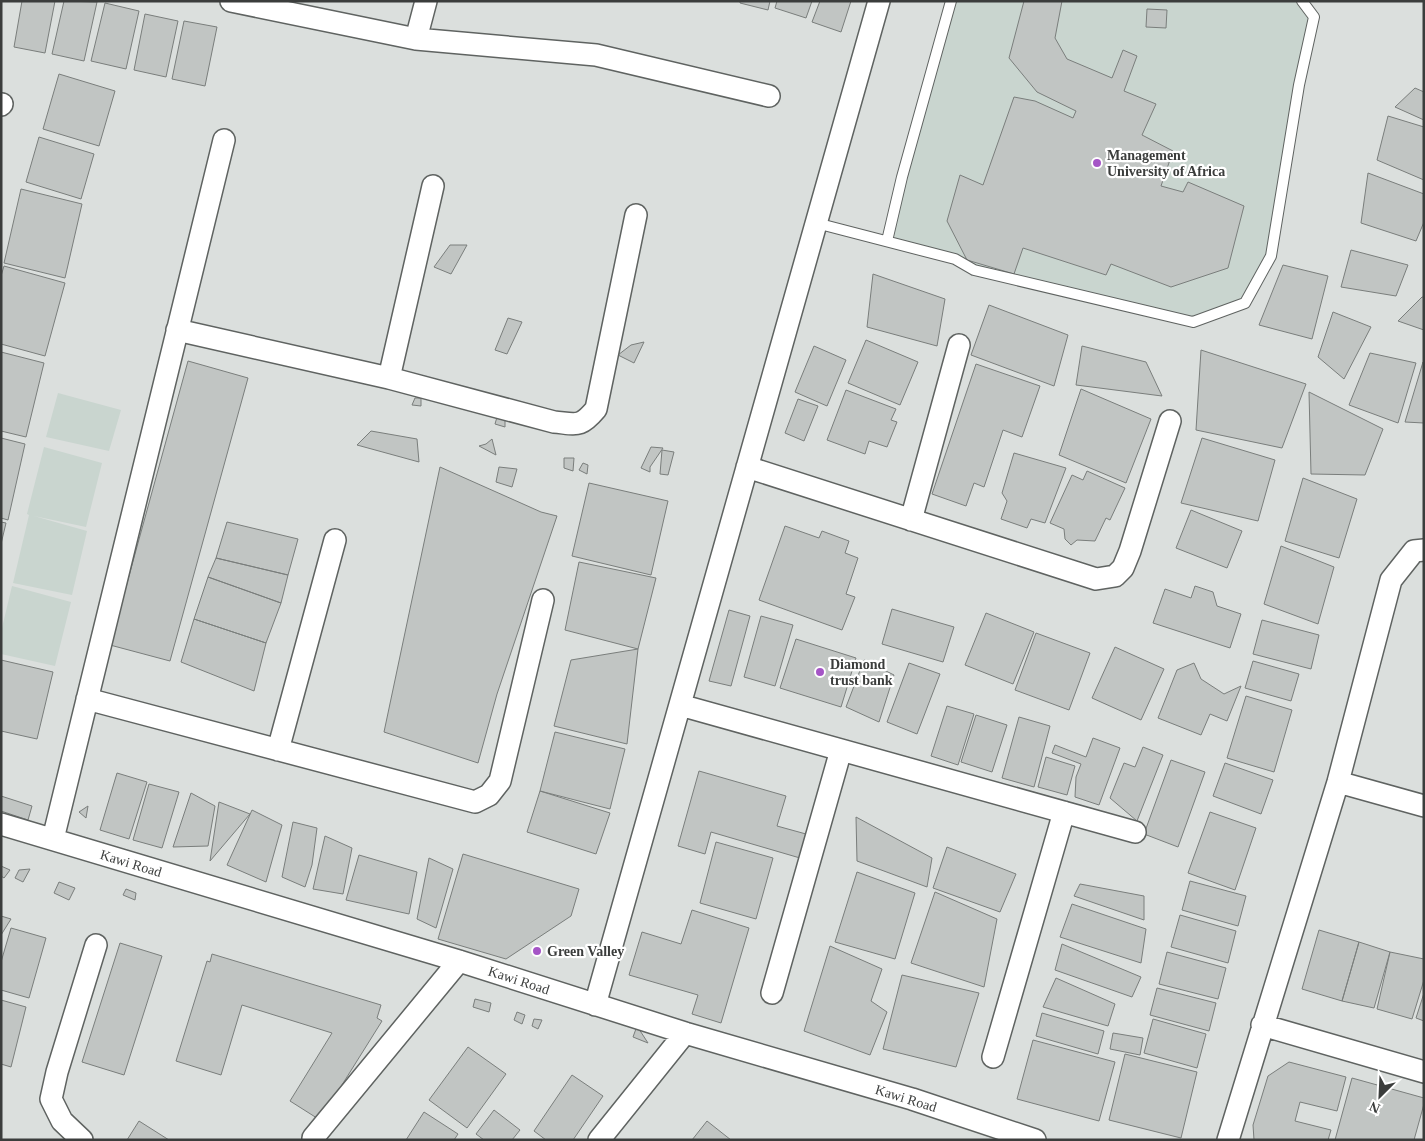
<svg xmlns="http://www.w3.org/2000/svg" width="1425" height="1141" font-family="'Times New Roman',serif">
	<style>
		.built { fill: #c9d5cf }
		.building { fill: #c1c5c3; stroke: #7a7e7c }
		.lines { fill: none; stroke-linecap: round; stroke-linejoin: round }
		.service-casing { stroke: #5f6361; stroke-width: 12 }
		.minor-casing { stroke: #5f6361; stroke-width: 24 }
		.service { stroke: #fff; stroke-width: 10 }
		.minor { stroke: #fff; stroke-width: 21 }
		.poi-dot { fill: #a555c6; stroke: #fff; stroke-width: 2 }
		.labels { text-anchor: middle; stroke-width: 4.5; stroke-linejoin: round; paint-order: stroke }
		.poi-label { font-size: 14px; font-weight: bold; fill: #3b3d3c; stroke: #fff; text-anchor: start }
		.street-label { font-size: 14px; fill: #3b3d3c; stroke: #fff }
	</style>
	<rect width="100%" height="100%" fill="#dbdfdd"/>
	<path class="built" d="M952 1H1302L1314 17 1271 256 1245 303 1193 322 966 265 887 241Z
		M58 393 121 410 109 451 46 437Z
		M44 447 102 463 86 527 34 516 87 531 72 595 13 583 29 515 27 514Z
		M12 586 71 602 55 666 1 654V632Z"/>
	<path class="building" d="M22 1H55L45 53 14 47Z
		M64 1 97 2 84 61 52 54Z
		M740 1H770L768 10 740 3Z
		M777 1H812L806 18 775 8Z
		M820 1H851L841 32 812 22Z
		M1024 1H1062L1055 38 1067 59 1112 78 1123 50 1137 56 1124 91 1156 104 1142 135 1173 151 1161 186 1183 192 1188 182 1244 206 1228 268 1171 287 1111 264 1106 275 1023 248 1014 274 967 260 947 221 960 175 983 185 1014 97 1035 101 1073 118 1076 111 1037 92 1009 58Z
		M105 3 139 11 126 69 91 61Z
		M1147 9 1167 10 1166 28 1146 27Z
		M145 14 178 21 166 77 134 70Z
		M184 21 217 27 205 86 172 79Z
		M59 74 115 91 99 146 43 129Z
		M1415 88 1424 92V120L1395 107Z
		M1388 116 1424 127V180L1377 160Z
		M39 137 94 154 81 199 26 182Z
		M1368 173 1424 194V222L1416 241 1361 223Z
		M21 189 82 204 65 278 4 263Z
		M450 245H467L451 274 434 267Z
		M1351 250 1408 265 1396 296 1341 287Z
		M1283 265 1328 276 1312 339 1259 325Z
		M4 266 65 283 45 356 1 344V276Z
		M873 274 945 299 937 346 867 327Z
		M1422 297H1424V330L1398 321Z
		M989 305 1068 335 1054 386 971 355Z
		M1333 312 1371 327 1344 379 1318 357Z
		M508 318 522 322 507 354 495 350Z
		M866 340 918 362 900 405 848 383Z
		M644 342 634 363 618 355 631 345Z
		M814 346 846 360 827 406 795 392Z
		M1082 346 1146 362 1162 396 1076 385Z
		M1201 350 1306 384 1282 448 1196 430Z
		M1 352 44 363 26 437 1 431Z
		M1370 353 1416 363 1398 423 1349 405Z
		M188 361 248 378 170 661 110 645Z
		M1423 362 1424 423 1405 422Z
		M976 364 1040 386 1022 437 1003 430 984 487 974 483 966 506 932 494Z
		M1081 389 1151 419 1126 483 1059 455Z
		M846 390 896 409 891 420 897 422 887 447 869 441 865 454 827 440Z
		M1309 392 1383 429 1365 475 1311 474Z
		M415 398H421V406L412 405Z
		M798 399 818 406 804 441 785 433Z
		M497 417 505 420V427L495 424Z
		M371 431 417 439 419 462 357 445Z
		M1 438 25 444 8 520 1 518Z
		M1202 438 1275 460 1258 521 1181 503Z
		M492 439 496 455 479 446 486 444Z
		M651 447 663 448 650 467V472L641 468Z
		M662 450 674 452 668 475 660 474Z
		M1014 453 1066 468 1045 523 1031 519 1027 528 1001 519 1007 501 1002 493Z
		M564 458H574L573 471 564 468Z
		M583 463 588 465 587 474 579 470Z
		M440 467 541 512 557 516 497 694 478 763 384 732Z
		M499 467 517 469 512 487 496 482Z
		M1087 471 1125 488 1110 520 1106 518 1095 541 1077 540 1071 545 1065 539 1064 529 1050 523 1072 475 1083 480Z
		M1303 478 1357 499 1339 558 1285 541Z
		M589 483 668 501 651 575 572 556Z
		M1191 510 1242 531 1227 568 1176 548Z
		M1 522 6 523 1 544Z
		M227 522 298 539 288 575 216 558Z
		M785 526 819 538 822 531 849 541 845 553 858 558 846 594 855 597 842 630 759 600Z
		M1281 546 1334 567 1318 624 1264 604Z
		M216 558 288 575 281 603 208 577Z
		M579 562 656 578 638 649 565 630Z
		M208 577 281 603 266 643 194 619Z
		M1195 586 1213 592 1217 606 1241 614 1230 648 1153 623 1165 589 1191 598Z
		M892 609 954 627 943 662 882 644Z
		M729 610 750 616 731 686 709 681Z
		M986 613 1034 632 1013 684 965 665Z
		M761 616 793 625 775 686 744 677Z
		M194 619 266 643 254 691 181 662Z
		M1262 620 1319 635 1311 669 1253 654Z
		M1036 633 1090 653 1069 710 1015 690Z
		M796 639 856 658 841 707 780 688Z
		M1115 647 1164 669 1141 720 1092 698Z
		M638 649 627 744 554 726 571 660Z
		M1 660 53 672 37 739 1 731Z
		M864 660 894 675 879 722 846 707Z
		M1253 661 1299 674 1291 701 1245 688Z
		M909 663 940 674 917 734 887 722Z
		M1194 663 1201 679 1224 694 1241 686 1227 721 1210 714 1201 735 1158 718 1177 670Z
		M1246 696 1292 710 1274 772 1227 758Z
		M947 706 974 714 958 765 931 756Z
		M976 715 1007 725 992 772 961 762Z
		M1019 717 1050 726 1034 787 1002 778Z
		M555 732 625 749 610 809 540 791Z
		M1093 738 1120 748 1099 805 1075 797 1076 777 1081 764 1052 753 1055 745 1086 757Z
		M1143 747 1163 755 1137 821 1110 798 1124 763 1135 767Z
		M1046 757 1075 766 1067 795 1038 787Z
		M1171 760 1205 772 1178 847 1144 834Z
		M1225 763 1273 780 1261 814 1213 796Z
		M699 771 786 796 777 826 806 834 800 858 711 832 705 854 678 846Z
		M117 773 147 782 129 839 100 830Z
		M149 784 179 792 162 848 133 840Z
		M540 791 610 813 596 854 527 832Z
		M191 793 215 806 208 846 173 847Z
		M1 796 32 806 28 820 1 811Z
		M219 802 250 814 210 861Z
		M88 806 86 818 79 812Z
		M252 810 282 825 266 882 227 865Z
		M1210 812 1256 828 1235 890 1188 873Z
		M856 817 932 858 927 887 857 861Z
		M293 822 317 828 312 865 305 887 282 877Z
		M325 836 352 848 343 894 313 889Z
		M716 842 773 858 756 919 700 903Z
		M947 847 1016 874 1000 912 933 888Z
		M463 854 579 889 571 916 506 959 438 939Z
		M359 855 417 872 409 914 346 900Z
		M429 858 453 869 436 928 417 919Z
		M1 866 10 870 4 878 1 876Z
		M30 869 23 882 15 878 19 870Z
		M857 872 915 893 895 959 835 942Z
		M1190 881 1246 896 1238 926 1182 910Z
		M59 882 75 888 69 900 54 893Z
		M1080 884 1144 896V920L1074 896Z
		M126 889 136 893 135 900 123 895Z
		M935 892 997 919 984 987 911 963Z
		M1072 904 1146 929 1141 963 1060 937Z
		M692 910 749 928 721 1023 692 1014 698 995 629 975 642 932 681 944Z
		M1180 915 1236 931 1228 963 1171 947Z
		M1 916 11 919 1 935Z
		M11 928 46 938 29 998 1 990V962Z
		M1319 930 1359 942 1342 1001 1302 989Z
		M1359 942 1390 952 1374 1008 1342 1001Z
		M120 943 162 956 124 1075 82 1062Z
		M1062 944 1141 977 1132 997 1055 970Z
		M830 946 882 969 871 1001 887 1012 870 1055 804 1031Z
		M1167 952 1226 968 1218 999 1159 984Z
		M1390 952 1424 959V980L1412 1019 1377 1009Z
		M212 954 381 1005 377 1018 382 1021 320 1120 290 1101 332 1033 242 1005 221 1075 176 1061 207 961 210 962Z
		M902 975 979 993 956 1067 883 1049Z
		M1056 978 1115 1004 1108 1026 1043 1007Z
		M1157 988 1216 1003 1209 1031 1150 1015Z
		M1424 993V1021L1416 1018Z
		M475 999 491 1003 489 1012 473 1007Z
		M1 1000 26 1007 11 1067 1 1064Z
		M517 1012 525 1015 522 1024 514 1020Z
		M1042 1013 1104 1031 1098 1054 1036 1036Z
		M534 1019 542 1020 538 1029 532 1026Z
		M1153 1019 1206 1034 1197 1068 1144 1053Z
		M637 1026 648 1043 633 1037Z
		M1113 1033 1143 1038 1140 1055 1110 1049Z
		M1033 1040 1115 1062 1099 1121 1017 1099Z
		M468 1047 506 1074 467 1128 429 1100Z
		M1125 1054 1197 1072 1181 1138 1109 1120Z
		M1289 1062 1346 1077 1337 1111 1300 1102 1295 1121 1331 1130 1328 1140H1254L1253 1125 1268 1076Z
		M572 1075 603 1096 573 1140H546L534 1131Z
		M1352 1078 1424 1098V1104L1414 1140H1335Z
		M494 1110 520 1130 512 1140H484L476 1134Z
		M424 1112 458 1134 454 1140H406Z
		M139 1121 169 1140H127Z
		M707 1121 731 1140H692Z"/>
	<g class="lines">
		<g class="service-casing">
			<path id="service" d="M816 223 955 259 974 270 1193 322 1245 303 1271 256 1299 85 1314 17 1302 1
				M887 241 902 177 951 1"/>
		</g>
		<g class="minor-casing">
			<path id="minor" d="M231 1 416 39 596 55 769 96
				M416 39 426 1
				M1 105 2 104
				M177 330 389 378 554 422C577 424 580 428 596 409L636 215
				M389 378 433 186
				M747 467 1096 579 1115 576 1123 568 1130 551 1170 421
				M911 520 959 345
				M87 699 475 802 489 795 500 781 543 600
				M680 705 1135 832
				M278 750 335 540
				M1338 782 1424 806
				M1 824 459 961 685 1033 912 1099 1035 1140
				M53 839 224 140
				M772 993 841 750
				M595 1005 879 1
				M1262 1025 1424 1072
				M993 1057 1064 812
				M313 1138 459 961
				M82 1140 62 1121 51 1099 57 1072 96 945
				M599 1140 685 1033
				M1228 1140 1338 782 1391 580 1414 551 1424 550"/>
		</g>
		<use href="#service" class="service"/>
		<use href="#minor" class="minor"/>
	</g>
	<g class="poi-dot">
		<circle cx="1097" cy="163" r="5"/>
		<circle cx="820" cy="672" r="5"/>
		<circle cx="537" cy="951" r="5"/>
	</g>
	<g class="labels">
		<g class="poi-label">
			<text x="1107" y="160">Management<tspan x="1107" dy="16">University of Africa</tspan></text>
			<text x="830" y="669">Diamond<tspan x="830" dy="16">trust bank</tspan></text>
			<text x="547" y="956">Green Valley</text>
		</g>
		<g class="street-label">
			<text transform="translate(131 863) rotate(17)" y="5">Kawi Road</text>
			<text transform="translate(519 980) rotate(18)" y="5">Kawi Road</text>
			<text transform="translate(906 1098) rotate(17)" y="5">Kawi Road</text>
		</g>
	</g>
	<rect width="1425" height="1141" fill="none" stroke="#3b3d3c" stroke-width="5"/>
	<g transform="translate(1380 1096) rotate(204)" stroke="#ffffff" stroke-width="4" paint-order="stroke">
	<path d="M0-4L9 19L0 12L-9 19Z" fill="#3b3d3c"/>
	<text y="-8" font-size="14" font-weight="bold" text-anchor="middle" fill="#3b3d3c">N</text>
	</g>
</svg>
